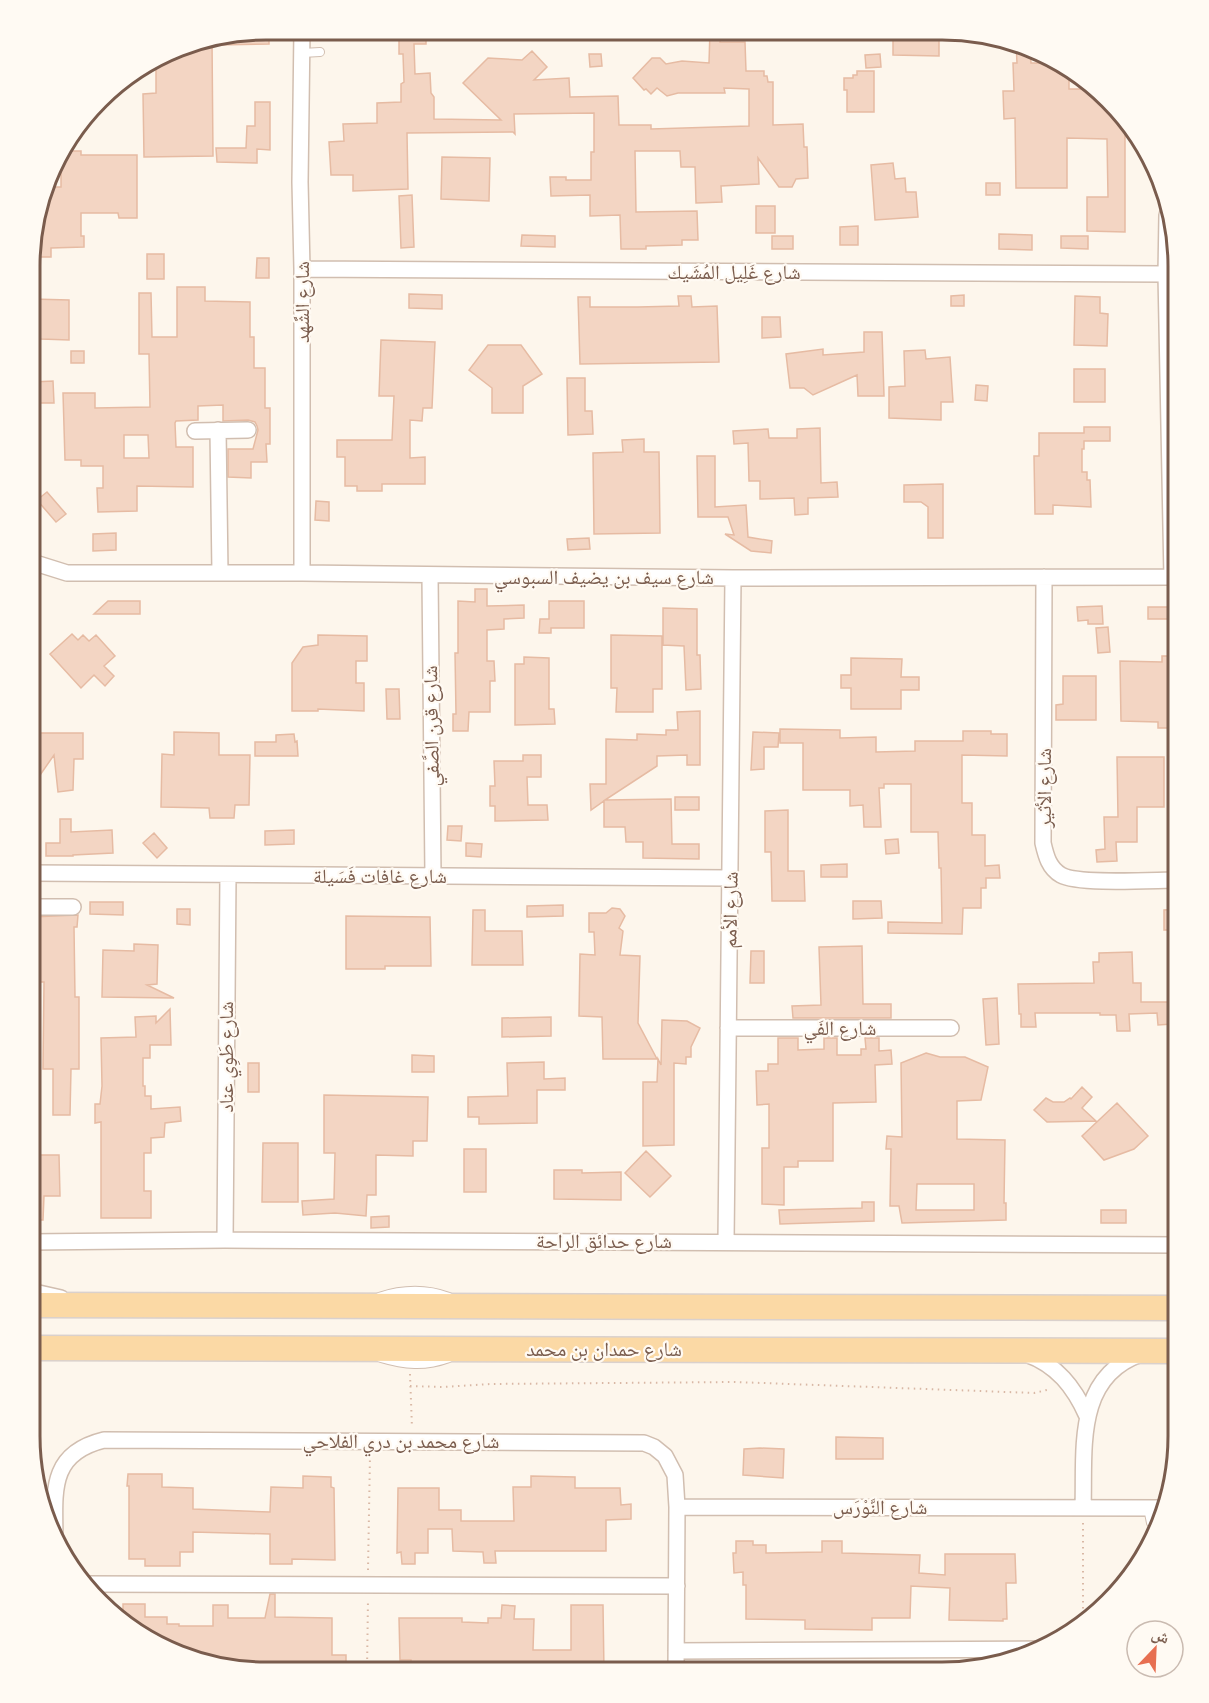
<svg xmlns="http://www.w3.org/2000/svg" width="1209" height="1703" font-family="'Exo 2','Noto Naskh Arabic',sans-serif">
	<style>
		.building { fill: #f3d5c3; stroke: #e6bba3; stroke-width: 1.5; fill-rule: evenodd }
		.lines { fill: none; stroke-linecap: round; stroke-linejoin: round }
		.service-casing { stroke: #d1beb0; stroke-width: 10 }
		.minor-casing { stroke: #d1beb0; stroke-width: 18 }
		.primary-casing { stroke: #dad1cd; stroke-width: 27 }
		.path { stroke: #d9b8a5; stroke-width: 2; stroke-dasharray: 1.5 4.5; stroke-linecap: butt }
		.service { stroke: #fff; stroke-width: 8 }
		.minor { stroke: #fff; stroke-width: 15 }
		.primary { stroke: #fbd9a5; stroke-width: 24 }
		.labels { text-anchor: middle; stroke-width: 4.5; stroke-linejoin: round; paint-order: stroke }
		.street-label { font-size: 20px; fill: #7a5c4d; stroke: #fffaf3 }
		.rim { fill: none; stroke: #7a5c4d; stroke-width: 3 }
	</style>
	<rect width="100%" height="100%" fill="#fdf6ec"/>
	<path class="building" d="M399 30H426V44H414L415 74 430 73 431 93 434 97V119L501 120 463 83 488 58 522 60 532 51 547 67 534 80 569 78 570 97 618 96 619 125H651V129L749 126V89L724 88 725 93H678L667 96 657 88 651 94 646 89 644 90 633 78 652 58H660L666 64 682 61 709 63 710 31H721L720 42H745L746 71H764V76H767L768 82H773V125L803 124 804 147H807L808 178 796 179 792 187H779L758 158 759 184 721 186 722 202 696 203 695 167H681L680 151H635L636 212 697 211 698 240H682V245L646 246V249H621L620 215 590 216V195L551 196 550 177H566V180H591V152H594V113L514 114 515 134 513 132 407 133 408 189 353 191V175H331L329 142 344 141 343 124 377 123V103L401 102V84L404 82 403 54H399Z
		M269 31V44L218 45V38Z
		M893 32H939V56L893 55Z
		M212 39 213 156 144 157 143 94 156 93V62L190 43Z
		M1016 43 1030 47 1031 63H1059L1069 68V89H1095L1125 125V232L1087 231V197H1108L1107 139 1067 138V188H1016L1015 118 1004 119 1003 91H1014L1013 63H1017Z
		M589 54H601L602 66 590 67Z
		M880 54 881 67 866 68 865 55Z
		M857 71H874V112H847V90H844V78H853V75H857Z
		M255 102H270V150L257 149V163L217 162 216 148H246L247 126H255Z
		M61 151H81V155H137V218H119L118 213H81V236H84V247L51 248V257H32V235L40 212H46V193L48 187H61Z
		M442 157 490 158 489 201 441 199Z
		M893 163 895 179 905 178 906 192H916L918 217 875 220 871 165Z
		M986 183H1000V195H986Z
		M412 195 414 247 401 248 399 196Z
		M756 206H775V233H756Z
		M858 226V245H840V227Z
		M999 234 1032 235V250L999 249Z
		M522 235 555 236V247L521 246Z
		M772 236H793V249H772Z
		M1061 236H1088V249L1061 248Z
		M147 254H164V279H147Z
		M257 258H269V278H256Z
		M177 287H205V301L250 302V337H254V368H265V408H270V444H266L267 462H251V478L228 477V449H253L258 430 257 426 255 422 248 420 223 421V405L198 406V420L176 421 175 423 176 447H193V487L137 486V511L98 512 97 488H103V466H81V460H65L63 393H95V408L150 407 149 354H139V293H151L152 337H177ZM124 435H148L149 458H124Z
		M409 294 442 295V309L409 308Z
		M964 295V306H951V296Z
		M678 296H691L692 307 717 306 719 362 580 364 578 297H590V307H638L679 306Z
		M1075 296 1100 297V313L1108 314 1107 346 1074 345Z
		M32 299 69 300V340L41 339 32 331Z
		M762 317H780L781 337 762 338Z
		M864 332H882L884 396H858L857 375 813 395 804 388H790L786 354 823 349V355L864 352Z
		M381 340 435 342 432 408H423L422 421 410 420V458L425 457V484H382V491H357V486H345V457H337V440H392L394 396H379Z
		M488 345H521L542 374 523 386V413H492V388L469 370Z
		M925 350 926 359 950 357 953 402H941V420L889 418V387L905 386 904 351Z
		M71 351H84V363H71Z
		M1074 369H1105V402H1074Z
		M567 378H585V411H592L593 434 568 435Z
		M53 381 54 403H32V382Z
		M976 385 988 386 987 401 975 400Z
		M1084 427H1110V441H1084V449H1082V472H1087V480H1090L1091 507 1053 505V514H1035L1034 456H1039V433H1084Z
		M820 428 821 483 837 482 838 497 808 498V514L795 515 794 498 760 499V481H749L748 443 734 444 733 431 768 429 769 438H797V429Z
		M644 439V452H659L660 533 594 534 593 453 623 452 622 440Z
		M697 456H715V507L746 505 748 537 772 541 771 553 751 551 725 534 734 535 728 517H698Z
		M943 484V538H928V507L921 502H904V485Z
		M47 492 66 514 56 522 37 500Z
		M316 501 329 502V521L315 520Z
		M116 533V550L93 551V534Z
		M589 538 590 549 568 550 567 539Z
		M475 589H487V606L524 605V618L504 619V629L487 630V661H494L495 681H490V712H469L468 731H453V714H456L455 653H458V601L475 602Z
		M108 601H140V614H94Z
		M549 601H584V628H551V633H539L540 619H549Z
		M1102 606 1103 624H1088V620L1078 621 1077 607Z
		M1148 607H1173V619H1148Z
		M663 608 697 609V655H700L701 689 686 690 684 646 663 645Z
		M1108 627 1110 652 1098 653 1096 628Z
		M72 634 78 640 83 635 89 641 96 635 115 656 104 666 114 676 105 686 94 675 81 688 50 654Z
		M318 635 367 636V661H356V683H364V711L318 709V711H292V663L303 647 318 645Z
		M611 635 662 636V689H653V712H616L617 688H611Z
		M1162 656H1177L1176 728H1158V722L1121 721 1120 661 1162 662Z
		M524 657 549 658V709H554L555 724 515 725V664H524Z
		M851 658 902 659 901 677H919V690H901V709H851V688H841V675H851Z
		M1063 676H1096V720H1056V705L1063 704Z
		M386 689H399L400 719H387Z
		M700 711V765H687V755L657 756V766L605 800 671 799 672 844H699V859L643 858V842H626L625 827H604V801L591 810 590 784H606V739L637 740V734L666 735V730H678L677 712Z
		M780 729 840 730V738L876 737V752L915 751V741H963V731H991V734H1007V756L962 755V803H972V835H985V866L999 865 1000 878H986V888H981V908H963L962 934 888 933V922L942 923 941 868H939L938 832H911V784H884V788H879L881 827H864L863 805 850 806V790H803V743H780Z
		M174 732 219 733V755H250L249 805H235L234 818H210L209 808 161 807 162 754 174 755Z
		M753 732 779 733 778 747H764V769L751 770Z
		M31 733H83V759H74L73 790 58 792 54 755 31 788Z
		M294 734 295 742 297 741 298 756H255V742H276V735Z
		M523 755H541V777H527L528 805H547L548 820 495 821V806H490V786H495L494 761H523Z
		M1117 757H1164V807H1137V842H1116L1117 861 1097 862 1096 850 1105 849 1104 817H1118Z
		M675 797H699V810H675Z
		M788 810V871H804L805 901H772L771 852H765V811Z
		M60 819H71V832L112 830 113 853 73 855V856H46V843H60Z
		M448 826H462L461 841 447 840Z
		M294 830V844L265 845V831Z
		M154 833 167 848 157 858 143 843Z
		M898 839 899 853 886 854 885 840Z
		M466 843 482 844 481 857 466 856Z
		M847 864V877H821V865Z
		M853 901H881L882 918 853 919Z
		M90 902H123V915L90 914Z
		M563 905V916L527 917V906Z
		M612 908 620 909 625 916 619 928 623 931 620 955 640 956 638 1023 657 1059H603L602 1017 579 1016 580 954 595 955 594 932H589V913H606Z
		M177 909H190V925L177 924Z
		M1179 909V930H1164V910Z
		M473 910H485V931H522L523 965H472Z
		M78 915 77 927H74L75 997H79V1069H71L70 1115H53V1069H43L44 982H31V917Z
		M346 916 430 917 431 966H385V969H346Z
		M134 944 158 945 157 984 147 985 174 998 102 997 103 950 134 951Z
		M862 946 863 1004H891V1018H793L792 1006 821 1005 819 947Z
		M751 951H764V983H750Z
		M1132 952 1133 983H1141V1002H1172V1024L1158 1025 1157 1013 1129 1014 1130 1031H1117L1116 1015H1100V1013H1035L1036 1027H1021V1014H1019L1018 984 1094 983 1093 962H1099V953Z
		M997 998 999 1044 986 1045 983 999Z
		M170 1009 171 1045H150V1058H143V1086H145V1096H151V1109L180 1107 181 1121 165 1123 164 1137 151 1138V1153H144V1191H151V1218H101V1122L95 1123V1104H100L102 1086 101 1038 136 1037 135 1017 156 1016V1023Z
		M551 1017V1036L502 1037V1018Z
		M662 1020 687 1021 700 1028 691 1047V1057H686V1064L674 1063V1145L643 1146V1082H657L658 1059 661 1065Z
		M778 1038H798V1050L824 1049V1038H837V1055H861V1049H866L865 1038H879V1051L891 1050 892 1064 875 1065 876 1102 833 1103V1161H798V1167H784V1205L762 1204V1148H769V1104L757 1105 756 1071H768V1064H778Z
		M926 1053 940 1057H965L988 1067 981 1100 957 1101V1139L1005 1140 1004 1203H1006V1220L902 1223 899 1206H890L891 1149H886L887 1136 902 1137 901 1063ZM917 1184H974V1210H916Z
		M412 1055 434 1056V1072H412Z
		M544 1062V1079L565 1078V1090H537V1123L479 1124V1117H468V1097L508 1096 507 1063Z
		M248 1063H259V1092H248Z
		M1082 1087 1092 1097 1082 1108 1096 1121 1047 1122 1034 1110 1046 1098 1053 1102H1064L1070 1098 1071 1099Z
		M324 1095 428 1097 427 1141H413V1156L376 1155V1195H367L366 1216 335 1213 303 1215 302 1201 334 1199 335 1153H324Z
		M1117 1103 1148 1136 1134 1149 1104 1160 1082 1136Z
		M263 1143H298V1202H262Z
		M464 1149H486V1192H464Z
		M646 1151 671 1176 650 1197 625 1173Z
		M34 1155H59L60 1196H44L43 1220H30V1162H34Z
		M554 1170H582V1173L621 1172V1200L554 1199Z
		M862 1202H874V1221L780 1224 779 1210 862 1208Z
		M1101 1210H1126V1223H1101Z
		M389 1216V1227L371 1228V1217Z
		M836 1437 883 1438V1459H836Z
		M760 1448 784 1449 783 1478 743 1475 744 1449Z
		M128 1474H162V1487L193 1488V1509L270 1512 271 1487 303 1488V1476L331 1477V1487L334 1488 335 1560 292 1559V1564H270V1534L193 1532V1552H180V1566H145V1559H129V1486H127Z
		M531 1476 575 1477V1488H620L621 1505 631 1504V1519L606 1520V1551H495L496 1563H484L483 1552 453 1551 452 1529H428V1553H415V1564H402L401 1552 397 1553 398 1488H439V1510H461V1521H514L513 1487H531Z
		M736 1541H753V1545H766V1553L822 1552V1541H842V1553L920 1555 919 1573 945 1575V1554H1015L1016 1583H1006L1007 1619H1003V1621L949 1620 950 1588 911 1586 910 1618H872V1630L805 1629V1620L746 1619V1585H743V1572L734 1573 733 1553H736Z
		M270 1594H275V1617L332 1618V1655H346V1666H332V1671H236L135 1633 123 1623V1604H145V1617H167V1624H179V1626H213V1605H228V1618H265Z
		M502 1605 515 1606 514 1619H534L533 1650H571V1605H603L604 1672H411V1660H400L399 1618H462V1622L488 1623V1618H501Z"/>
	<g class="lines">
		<g class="service-casing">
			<path id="service" d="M302 53 320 52
				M379 1297C403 1289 425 1288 449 1297
				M381 1358C404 1365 425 1367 449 1358
				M1148 1508 1151 1523 1159 1528"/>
		</g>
		<g class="minor-casing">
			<path id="minor" d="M302 30 300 182 302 269V573
				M1167 215 1166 274 1172 578
				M302 269 1166 274
				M218 430 220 573
				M195 431 248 430
				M32 562 67 573H302L733 578 1179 577
				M430 576 433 876
				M1044 577 1043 843C1046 856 1049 868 1061 875 1079 885 1154 880 1179 880
				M31 873 730 878
				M31 907H73
				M728 1028H951
				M225 1240 228 875
				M30 1242 225 1240 1179 1245
				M726 1242 733 578
				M30 1291 61 1298
				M1026 1354C1057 1365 1074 1387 1087 1416
				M677 1507 1167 1508
				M1083 1508C1085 1451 1074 1377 1141 1354
				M55 1543C55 1494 47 1454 104 1440L644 1443 654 1447 665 1456 675 1475 677 1507 676 1672
				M83 1584 677 1586
				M676 1651 1047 1649"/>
		</g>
		<g class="primary-casing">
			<path id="primary" d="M30 1305 1179 1308
				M30 1348 1179 1351"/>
		</g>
		<path class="path" d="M410 1374 412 1428
			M410 1386 442 1387 490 1384 735 1382 1034 1393 1051 1389
			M1083 1523V1625
			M368 1570 370 1455
			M367 1671 368 1599"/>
		<use href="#service" class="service"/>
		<use href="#minor" class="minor"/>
		<use href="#primary" class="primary"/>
	</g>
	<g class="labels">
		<g class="street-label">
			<text x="734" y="279">شارع غَلِيل المُشَيك</text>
			<text transform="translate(302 302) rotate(-90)" y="7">شارع الشَّهد</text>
			<text x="604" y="584">شارع سيف بن يضيف السبوسي</text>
			<text transform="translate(431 726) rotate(-91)" y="7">شارع قرن الصَّفي</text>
			<text transform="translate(1044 788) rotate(-90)" y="7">شارع الأثير</text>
			<text x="380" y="883">شارع غافات فَسَيلة</text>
			<text transform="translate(730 910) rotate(-89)" y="7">شارع الأمم</text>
			<text x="840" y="1035">شارع الفَي</text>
			<text transform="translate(226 1057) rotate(-90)" y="7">شارع طَوِي عناد</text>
			<text x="604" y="1248">شارع حدائق الراحة</text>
			<text x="604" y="1356">شارع حمدان بن محمد</text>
			<text x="401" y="1448">شارع محمد بن دري الفلاحي</text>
			<text x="880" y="1514">شارع النَّوْرَس</text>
		</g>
	</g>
	<path d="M0 0H1209V1703H0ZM266 40H942A226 226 0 0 1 1168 266V1436A226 226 0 0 1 942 1662H266A226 226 0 0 1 40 1436V266A226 226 0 0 1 266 40Z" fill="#fffaf3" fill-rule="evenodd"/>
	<path class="rim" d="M266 40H942A226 226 0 0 1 1168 266V1436A226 226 0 0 1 942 1662H266A226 226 0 0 1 40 1436V266A226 226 0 0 1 266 40Z"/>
	<g transform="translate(1155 1649) rotate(23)"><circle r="28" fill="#fffaf3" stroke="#cabbb1" stroke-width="1.5"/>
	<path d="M0-4.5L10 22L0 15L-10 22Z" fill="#e76f51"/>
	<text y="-9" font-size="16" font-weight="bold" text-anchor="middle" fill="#7a5c4d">ش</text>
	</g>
</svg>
